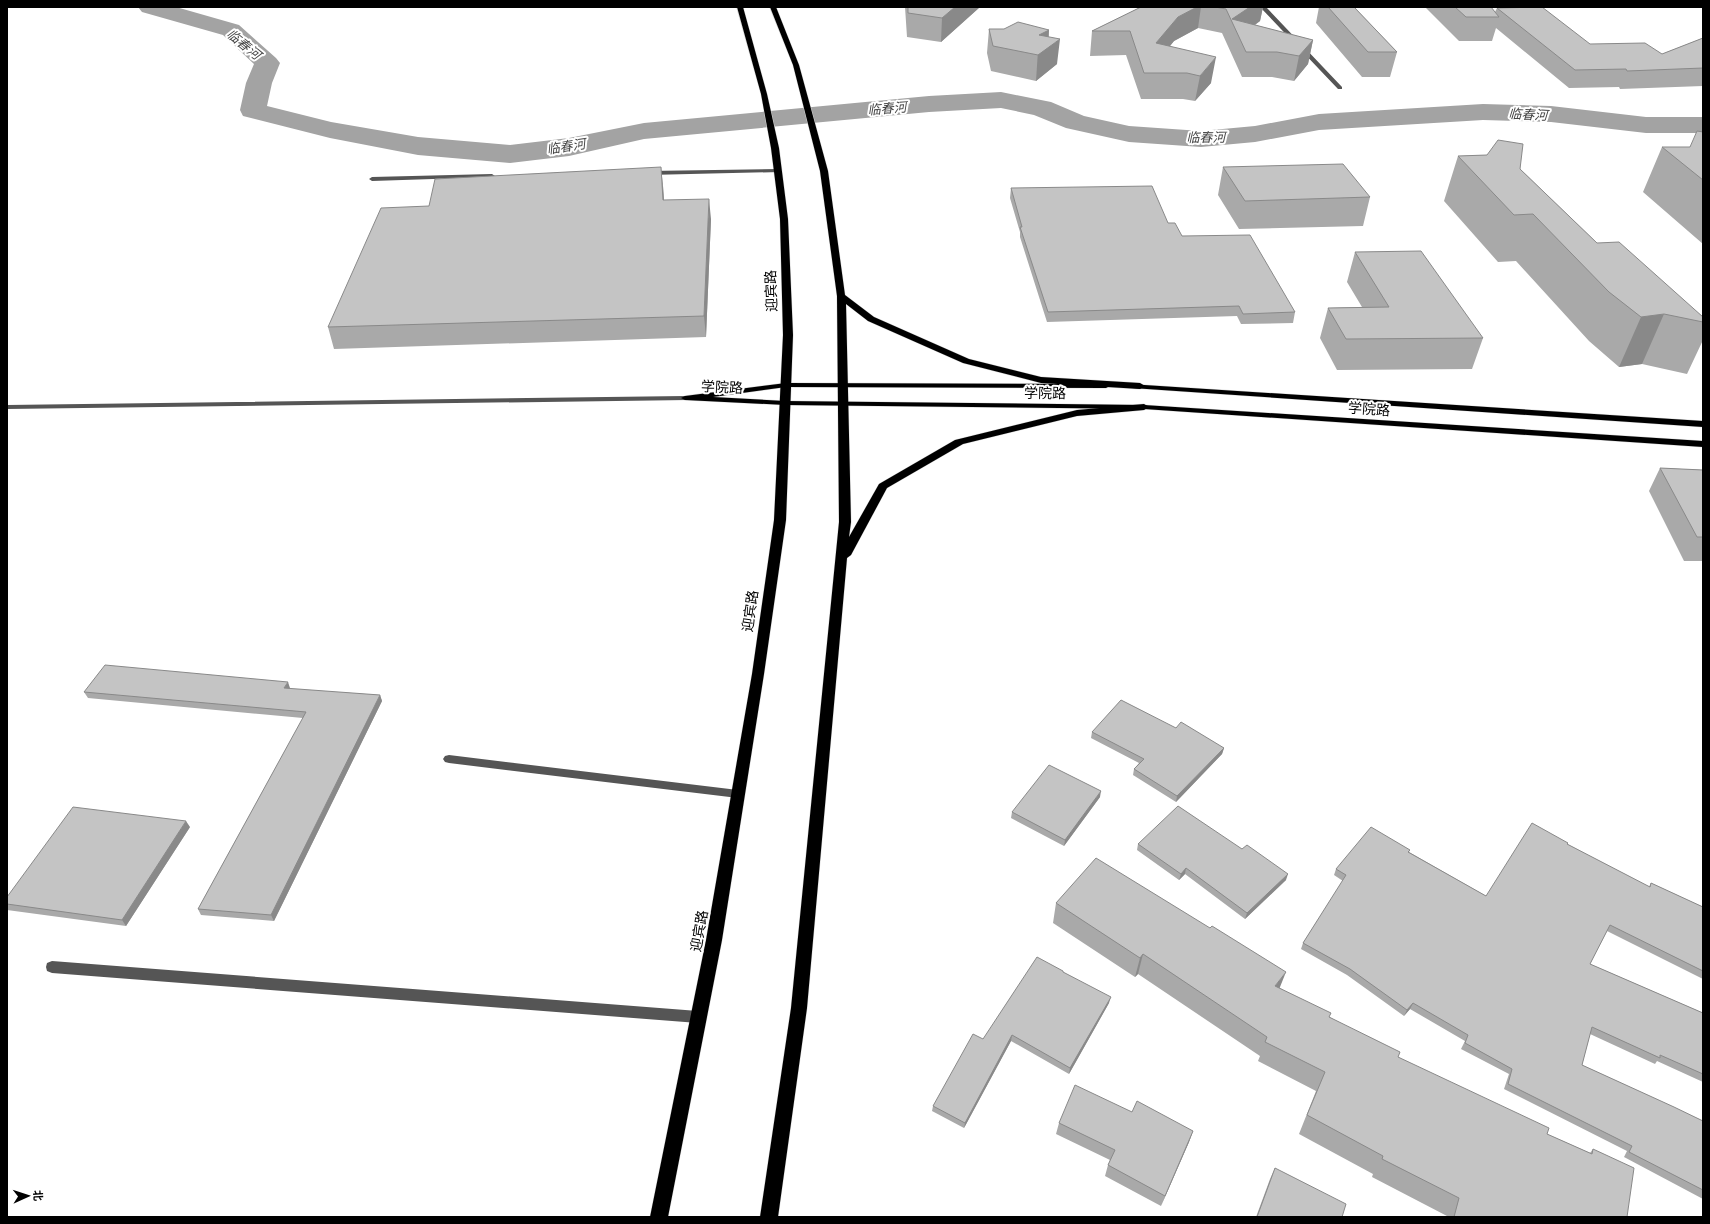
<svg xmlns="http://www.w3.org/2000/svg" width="1710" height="1224" font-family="'Fira Sans Condensed','Noto Sans SC',sans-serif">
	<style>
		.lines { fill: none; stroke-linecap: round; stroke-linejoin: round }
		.river { fill: #a3a3a3; fill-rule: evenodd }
		.major-casing { stroke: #dbdbdb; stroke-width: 1 }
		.highway-casing { stroke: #dbdbdb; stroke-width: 1 }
		.minor { fill: #555; fill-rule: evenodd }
		.major { fill: #000; fill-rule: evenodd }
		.highway { fill: #000; fill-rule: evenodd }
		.wall { fill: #a9a9a9 }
		.shaded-wall { fill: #898989 }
		.building { fill: #c4c4c4; stroke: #898989 }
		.labels { text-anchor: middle; stroke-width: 4; stroke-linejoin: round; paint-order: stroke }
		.far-water-label { font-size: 13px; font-style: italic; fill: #444; stroke: #fff }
		.street-label { font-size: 14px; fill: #000; stroke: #fff }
	</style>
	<rect width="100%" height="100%" fill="#fff"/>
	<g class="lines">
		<path class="river" d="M138 7H176L239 25 276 58 280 63 272 83 267 106 331 122 418 137 510 145 569 138 644 123 929 96 1001 92 1051 102 1084 116 1129 126 1201 131 1255 126 1319 114 1483 104 1551 106 1646 117H1703V133H1646L1551 122 1483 120 1319 130 1255 142 1201 147 1129 142 1066 128 1034 115 1001 108 929 112 644 139 569 156 510 163 418 155 330 138 243 116 240 110 246 83 254 64 223 35 142 12Z"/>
		<g class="major-casing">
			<path id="major" d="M786 383 1106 384 1110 386 1106 388 786 387 713 397 785 401 1144 405 1703 441V447L1144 409 785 405 685 400 681 398 685 396Z
				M1129 384 1703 421V427L1132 388H1129Z"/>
		</g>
		<g class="highway-casing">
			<path id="highway" d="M737 7H743L767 94 779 148 788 219 793 335 786 520 764 674 722 940 668 1217H650L706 940 752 674 774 520 783 335 780 219 771 148 761 94Z
				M770 7H776L799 65 828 171 845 295 874 317 969 359 1041 377 1140 383 1145 386 1140 389 1041 383 963 363 868 321 846 304 851 522 849 537 879 484 955 440 1077 410 1144 404 1149 407 1144 410 1077 416 963 444 887 488 851 555 847 558 807 1008 778 1217H760L791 1008 839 522 837 296 820 171 793 65Z"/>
		</g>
		<path class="minor" d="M1260 7H1266L1342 87V89H1338Z
			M778 169 780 170V172L648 175 645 173 648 171Z
			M492 174 495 176 494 177 372 181 369 179 372 177Z
			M685 396H688L689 398 688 400 7 409V405Z
			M449 755 738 790 742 791 744 794 742 797 738 798 449 763 445 762 443 759 445 756Z
			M52 961 698 1011 703 1013 705 1017 703 1021 698 1023 52 973 47 971 46 967 47 963Z"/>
		<use href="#major" class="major"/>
		<use href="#highway" class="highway"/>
	</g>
	<path class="wall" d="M905 7H980L941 42 907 37Z
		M1141 7H1263L1260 21 1255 25 1313 40 1308 64 1294 81 1272 77H1242L1222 33 1198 28 1174 41 1170 46 1211 83 1195 101 1183 99H1141L1126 55 1090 56 1092 31Z
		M1319 7H1354L1397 52 1390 77H1362L1316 23Z
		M1425 7H1491L1495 12 1497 8 1590 44 1662 54 1703 38V86L1620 89 1619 87 1569 88 1496 28 1492 41H1459Z
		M989 29 1049 30V37L1057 64 1036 81 991 71 987 53Z
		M1703 132V244L1643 192 1662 147H1690Z
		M1487 155 1520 169 1597 243 1703 317V340L1687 374 1642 364 1619 367 1589 341 1516 261 1498 262 1444 201 1458 156Z
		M1223 167 1370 197 1363 226 1239 229 1218 195Z
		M663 186 664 200 711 219 706 337 334 349 328 327 429 206Z
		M1011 188 1168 223 1182 236 1295 312 1293 323 1241 324 1237 316 1047 322 1020 237V232L1010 198Z
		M1355 252 1483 338 1472 369 1337 370 1320 338 1328 308 1362 307 1347 282Z
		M1660 468 1703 470V561H1684L1649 491Z
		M290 688V689L380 695 382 701 274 921 201 915 198 909 303 718 88 698 84 692Z
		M1176 728 1224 748 1222 754 1176 802 1133 775 1134 769 1139 763 1091 738 1092 732Z
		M1100 797 1064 846 1011 818 1012 812Z
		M190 827 126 926 7 910V897Z
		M1138 844 1286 880 1245 919 1185 874 1179 880 1137 850Z
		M1567 844 1649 887 1651 883 1703 907V979L1607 931 1590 964 1703 1013V1082L1657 1061 1655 1064 1590 1034 1582 1065 1703 1121V1199L1624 1157 1627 1151 1504 1089 1509 1074 1461 1049 1465 1041 1410 1009 1404 1016 1347 975 1301 949 1303 943 1343 881 1334 875 1336 869 1410 850 1409 852 1486 896Z
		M1056 903 1280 988 1398 1057 1547 1134 1590 1153 1593 1149 1627 1217H1446L1447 1216 1372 1177 1373 1174 1299 1134 1316 1091 1258 1061 1260 1056 1138 974 1135 977 1053 923Z
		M1063 971V972L1109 1003 1069 1074 1011 1041 964 1128 932 1111 933 1106 983 1039Z
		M1132 1112 1193 1131 1189 1142 1161 1206 1105 1176 1108 1165 1110 1160 1056 1134 1059 1123Z
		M1275 1168 1342 1217H1256L1270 1179Z"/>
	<path class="shaded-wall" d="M955 7H980L941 42 942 18Z
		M1197 7H1201L1198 28 1174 41 1152 68 1156 43 1178 17Z
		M1250 7H1263L1260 21 1239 36 1232 19Z
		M1049 30 1047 48 1060 39 1057 64 1036 81 1039 35Z
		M1313 40 1308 64 1294 81 1299 56Z
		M1216 57 1211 83 1195 101 1200 76Z
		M661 167 663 186 665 220 663 200Z
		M709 199 711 219 706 337 704 316Z
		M1664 314 1642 364 1619 367 1641 317Z
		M288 682 290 688 287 694 284 688Z
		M380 695 382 701 274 921 271 915Z
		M1224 748 1222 754 1176 802 1177 796Z
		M1101 791 1100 797 1064 846 1065 840Z
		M186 821 190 827 126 926 122 920Z
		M1186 868 1185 874 1179 880 1181 874Z
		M1288 874 1286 880 1245 919 1247 913Z
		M1143 954 1138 974 1135 977 1140 958Z
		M1286 972 1278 992 1275 986Z
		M1111 997 1109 1003 1069 1074 1070 1068Z
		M1413 1003 1410 1009 1404 1016 1407 1010Z
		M1012 1035 1011 1041 964 1128 965 1123Z
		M1193 1131 1189 1142 1161 1206 1165 1196Z"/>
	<path class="building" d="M908 7H955L942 18 908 13Z
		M1141 7H1197L1178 17 1156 43 1216 57 1200 76 1187 73H1144L1130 31H1092Z
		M1215 7H1250L1232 19 1313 40 1299 56 1277 52H1246L1226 9Z
		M1328 7H1354L1397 52H1368Z
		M1455 7H1491L1499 17H1466Z
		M1542 7 1590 44 1645 43 1662 54 1703 38V68L1627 71 1626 69 1575 70 1497 8Z
		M1018 22 1049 30 1039 35 1060 39 1038 55 993 46 989 29H1004Z
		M1697 131 1703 132V180L1662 147H1690Z
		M1498 140 1523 144 1520 169 1597 243 1619 242 1703 317V322L1664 314 1641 317 1609 292 1533 214 1514 215 1458 156 1487 155Z
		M1343 164 1370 197 1245 201 1223 167Z
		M661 167 663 200 709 199 704 316 328 327 381 208 429 206 435 179Z
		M1152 186 1168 223H1175L1182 236 1250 235 1295 312 1243 314 1239 306 1048 312 1020 227H1022L1011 188Z
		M1421 251 1483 338 1346 339 1328 308 1389 307 1355 252Z
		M1660 468 1703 470V537H1697Z
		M105 665 288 682 284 688 380 695 271 915 198 909 306 712 84 692Z
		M1121 700 1176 728 1181 722 1224 748 1177 796 1134 769 1144 759 1092 732Z
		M1049 765 1101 791 1065 840 1012 812Z
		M1178 806 1242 849 1247 845 1288 874 1247 913 1186 868 1181 874 1138 844Z
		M73 807 186 821 122 920 7 904V897Z
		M1532 823 1568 843 1567 844 1650 887 1651 883 1703 907V971L1610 925 1590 964 1703 1013V1074L1660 1055V1058L1592 1027 1582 1065 1674 1107 1703 1121V1190L1629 1152 1632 1146 1508 1084 1512 1069 1465 1043 1468 1035 1413 1003 1407 1010 1350 969 1303 943 1346 875 1336 869 1371 827 1410 850 1408 852 1486 896Z
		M1096 858 1210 928 1212 926 1286 972 1275 986 1331 1013 1329 1017 1400 1052 1398 1057 1549 1128 1547 1134 1592 1154 1593 1149 1634 1168 1627 1217H1454L1459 1198 1382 1159 1383 1156 1307 1115 1325 1072 1265 1042 1267 1037 1143 954 1140 958 1056 903Z
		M1037 957 1063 971V972L1111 997 1070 1068 1012 1035 965 1123 933 1106 973 1034 983 1039Z
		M1075 1085 1132 1112 1137 1101 1193 1131 1165 1196 1108 1165 1115 1150 1059 1123Z
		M1275 1168 1346 1204 1342 1217H1257Z"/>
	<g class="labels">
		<g class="far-water-label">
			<text transform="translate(244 44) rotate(39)" y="5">临春河</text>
			<text transform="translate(887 108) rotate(-5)" y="5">临春河</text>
			<text transform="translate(1528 114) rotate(3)" y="5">临春河</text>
			<text transform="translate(1206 137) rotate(-1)" y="5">临春河</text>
			<text transform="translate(566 146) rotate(-9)" y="5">临春河</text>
		</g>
		<g class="street-label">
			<text transform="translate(771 291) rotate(-92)" y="5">迎宾路</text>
			<text transform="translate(722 387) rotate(3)" y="5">学院路</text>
			<text transform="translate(1045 393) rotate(1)" y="5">学院路</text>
			<text transform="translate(1369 409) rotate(4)" y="5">学院路</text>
			<text transform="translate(750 611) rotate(-82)" y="5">迎宾路</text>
			<text transform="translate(699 931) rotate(-80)" y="5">迎宾路</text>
		</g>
	</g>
	<rect width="1710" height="1224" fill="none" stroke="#000000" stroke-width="16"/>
	<g transform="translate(28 1196) rotate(87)" stroke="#ffffff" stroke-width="3" paint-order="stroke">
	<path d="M0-3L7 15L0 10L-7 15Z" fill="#000000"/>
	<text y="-6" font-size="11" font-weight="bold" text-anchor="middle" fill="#000000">北</text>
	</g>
</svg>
